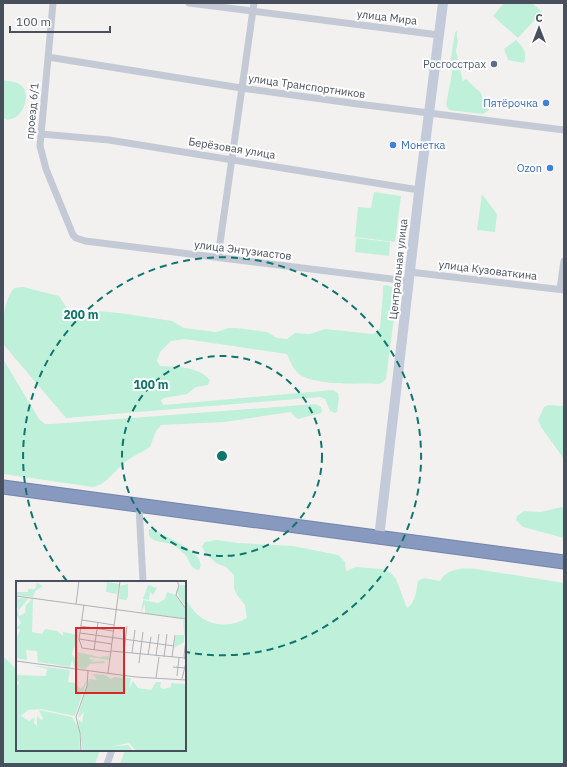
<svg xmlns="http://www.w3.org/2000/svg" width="567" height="767" font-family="'IBM Plex Sans',sans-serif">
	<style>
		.green { fill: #bff0da }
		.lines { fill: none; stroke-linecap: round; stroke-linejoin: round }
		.highway-casing { stroke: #7384ab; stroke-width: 15 }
		.street { stroke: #c4cad5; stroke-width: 7 }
		.secondary { stroke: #c3cad9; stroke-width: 10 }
		.highway { stroke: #8899bf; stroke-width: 13 }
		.ring { fill: none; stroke: #0f766e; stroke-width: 2; stroke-dasharray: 7 5 }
		.service-dot { fill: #5c6f8a; stroke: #fff; stroke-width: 1.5 }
		.shop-dot { fill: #3f7fe0; stroke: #fff; stroke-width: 1.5 }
		.labels { text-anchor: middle; stroke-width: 4; stroke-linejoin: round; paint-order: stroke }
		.street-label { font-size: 11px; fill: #48505e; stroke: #fff }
		.service-label { font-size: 11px; fill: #4e5e75; stroke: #fff; text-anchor: end }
		.shop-label { font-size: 11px; fill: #366cbe; stroke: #fff; text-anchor: end }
		.inset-road { fill: none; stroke: #afb1b6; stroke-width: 1 }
		.view { fill: #d62828; fill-opacity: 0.15; stroke: #d62828; stroke-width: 2 }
		.inset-edge { fill: none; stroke: #48505e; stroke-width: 2 }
		.centre { fill: #0f766e; stroke: #fff; stroke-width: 2 }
		.ring-label { font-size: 12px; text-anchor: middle; font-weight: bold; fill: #0f766e; stroke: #fff; stroke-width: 4; stroke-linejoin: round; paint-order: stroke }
	</style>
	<rect width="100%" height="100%" fill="#f3f1f0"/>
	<path class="green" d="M504 3H532L542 12 518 38 493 16Z
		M457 31V39L458 40 456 51 462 78 463 81 466 79 481 93 483 99 489 106V110L483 114 449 110 446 105 452 73 450 64 455 32Z
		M516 40C524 48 527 52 524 63L508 60 504 49Z
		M3 80C8 81 17 82 21 85 31 94 24 114 14 118 12 119 9 119 7 120L3 117Z
		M374 192 401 196 395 242 355 237 358 207 371 208Z
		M482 194 497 214 495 232 477 230Z
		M356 238 390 242 389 256 355 252Z
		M386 285 392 287 397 295 386 379 383 382 379 384C357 383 322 386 302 376 294 372 290 361 287 354L185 339 171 341 160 352 157 361 160 366C177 367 198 366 210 380L208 385 196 387 187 394 164 398 161 400 163 405 333 390 338 393 339 398 337 412 335 413 330 411 325 399 320 397 66 418 3 344C3 325 2 303 14 288L23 287 59 296 66 307 68 313 72 316 82 317 97 311 120 313 172 321 184 328 216 332 229 328H237L267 332 277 338 287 339 295 333 310 334 325 329 373 334 377 332 380 328 383 293V286Z
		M3 359 39 419 45 424H52L315 404 321 407 322 410 321 413 298 419 290 412 224 422 161 425 156 431 150 447C143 452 135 455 128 460 115 469 108 484 93 487L3 474Z
		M548 405 564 406V459L541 427 538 420 544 407Z
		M561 507H564V538L523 527 516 520 517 516 524 511 541 512Z
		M149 529H154C163 537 210 553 199 570 191 569 190 563 187 557 185 554 178 548 175 546 166 540 146 545 149 529Z
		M217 540 237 543 293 546 338 555 345 562 346 571 356 567 382 569 390 572 396 579 407 608C416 602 416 591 418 581L424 578 440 581C447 568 463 568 476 569L564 583V764H120L125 750H185V599C189 604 194 612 199 616 214 627 232 627 247 618L245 605 237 595 234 588V575L226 567 216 563 205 553 202 546 205 542Z
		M3 656 17 670V750H100L95 764H3Z"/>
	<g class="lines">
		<g class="highway-casing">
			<path id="highway" d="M3 487 564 562"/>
		</g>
		<path class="street" d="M53 3 40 146 46 169 73 235 76 238 85 241 408 281
			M189 3 439 35
			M48 57 241 88 358 104 564 130
			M41 134 109 140 419 190
			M218 257 254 3
			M410 272 564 290
			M560 289 564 261
			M139 506 143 582
			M107 764 112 750"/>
		<path class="secondary" d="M379 538 420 184 443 3"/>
		<use href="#highway" class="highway"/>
	</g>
	<g class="ring">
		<circle cx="222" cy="456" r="100"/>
		<path d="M67 581A199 199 0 1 1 186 652"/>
	</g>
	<circle class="service-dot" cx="494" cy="64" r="4"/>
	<g class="shop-dot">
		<circle cx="546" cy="103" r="4"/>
		<circle cx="393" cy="145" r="4"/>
		<circle cx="550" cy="168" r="4"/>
	</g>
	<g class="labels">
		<g class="street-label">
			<text transform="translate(387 17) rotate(7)" y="4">улица Мира</text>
			<text transform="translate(307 86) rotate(8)" y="4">улица Транспортников</text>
			<text transform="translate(32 111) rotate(-85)" y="4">проезд 6/1</text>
			<text transform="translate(232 148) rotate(9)" y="4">Берёзовая улица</text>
			<text transform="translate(243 250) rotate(7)" y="4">улица Энтузиастов</text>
			<text transform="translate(398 269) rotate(-84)" y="4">Центральная улица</text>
			<text transform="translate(488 270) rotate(7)" y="4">улица Кузоваткина</text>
		</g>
		<g class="service-label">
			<text x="486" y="68">Росгосстрах</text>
		</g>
		<g class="shop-label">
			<text x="538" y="107">Пятёрочка</text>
			<text x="401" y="149" text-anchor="start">Монетка</text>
			<text x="542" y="172">Ozon</text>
		</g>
	</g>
	<g transform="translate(16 581)">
		<rect width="170" height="170" fill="#f3f1f0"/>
		<path d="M91 1 103 3 101 13 90 11ZM21 2 27 5 19 10 17 16 0 14 1 11H12V8H19ZM112 3V16L110 19 103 18 104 5ZM132 4 141 7 137 14 134 11 133 19 127 18ZM165 4H170V27L160 10ZM151 11 160 14 170 29V38L129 32V23L125 31 127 19 142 22 149 18ZM0 15 2 18 6 17 17 18 16 51 26 53 29 48 41 50 47 55V51L62 54 56 73 64 83 60 76 61 71 84 76 92 75V71L93 79 74 76 73 78 78 79 74 81 88 80 89 82 74 83 69 88 58 86 56 79 54 86 22 81 21 70 10 69 11 79 0 77V59L4 49 0 47 5 42 0 32 2 30 3 35 9 32 10 24 16 18H12L2 30ZM167 39H170L168 61 158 67 160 54H168ZM15 84 54 89 52 101 59 102 65 108 71 99 59 135 25 128 12 129 5 135 13 140 19 136 18 142 21 145V135L25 139 27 138 23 129 56 136 63 148 64 170H0V103L2 104 3 101 0 100V94L30 95 31 88ZM77 93 89 94 95 98 98 96 115 97 113 107 117 100 122 107 135 109 140 101H145L144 106 147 108 155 106V102L170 103V170H120L113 162 93 166 112 164 117 170H67L62 138 66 142 68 131 62 137 64 128 73 98 81 99Z" fill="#bff0da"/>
		<path class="inset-road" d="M161 0 163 4 160 14 170 28M0 15 170 38M60 23 63 0M68 24 63 58 66 67 95 71M66 39 98 44M65 45 97 50M64 52 158 65M63 58 96 63M78 69 82 41M95 70 169 77M108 71 111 45M116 72 119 49M132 74 135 56M140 75 143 53M168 75 170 58M148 76 151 53M156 76 159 54M0 80 120 96 170 99M123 82 127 51M157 86 170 87M92 92 104 0M161 95 163 77M140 97 143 76M166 98 170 81 168 75M65 170 64 152 60 136 71 105 72 90"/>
		<path class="view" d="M60 47H108V112H60Z"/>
		<rect width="170" height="170" class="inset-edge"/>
	</g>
	<circle cx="222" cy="456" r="6" class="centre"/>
	<g class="ring-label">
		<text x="81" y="319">200 m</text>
		<text x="151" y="389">100 m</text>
	</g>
	<rect width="567" height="767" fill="none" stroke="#48505e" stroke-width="8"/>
	<g transform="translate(539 28)" stroke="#ffffff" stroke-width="3" paint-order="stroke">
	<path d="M0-3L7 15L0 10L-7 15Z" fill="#48505e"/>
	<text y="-6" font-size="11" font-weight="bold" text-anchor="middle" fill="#48505e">С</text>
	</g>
	<path d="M10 26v6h100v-6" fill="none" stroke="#48505e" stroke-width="2"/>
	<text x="16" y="26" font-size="12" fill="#48505e" stroke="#ffffff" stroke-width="3" paint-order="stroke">100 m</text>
</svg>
